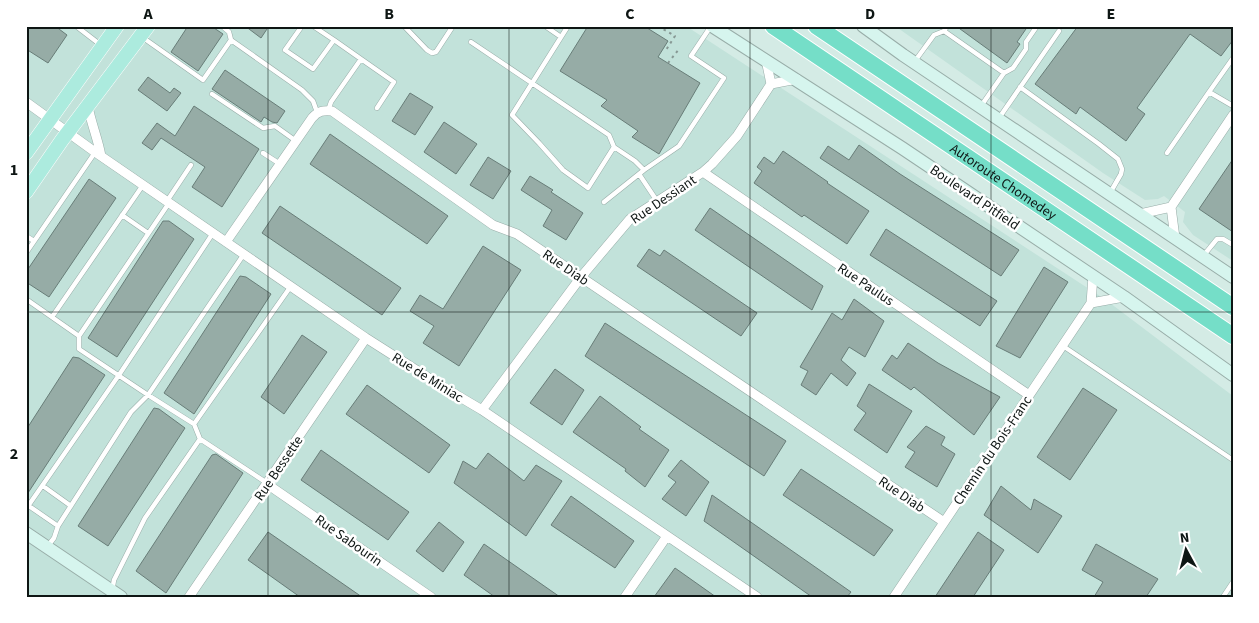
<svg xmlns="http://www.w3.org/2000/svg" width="1259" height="623" font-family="'Source Sans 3',sans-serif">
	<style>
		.built { fill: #c2e2da }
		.building { fill: #96aca6; stroke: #687d78 }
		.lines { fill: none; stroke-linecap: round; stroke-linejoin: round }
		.lane-casing { stroke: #98ada8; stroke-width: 5.5 }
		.street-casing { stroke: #98ada8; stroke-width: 10 }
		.secondary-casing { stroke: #98ada8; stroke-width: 14 }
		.primary-casing { stroke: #fff; stroke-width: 15 }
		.highway-casing { stroke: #fff; stroke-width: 18 }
		.path { stroke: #879894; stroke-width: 2; stroke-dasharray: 2.5 4; stroke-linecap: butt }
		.lane { stroke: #fff; stroke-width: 4.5 }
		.street { stroke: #fff; stroke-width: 9 }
		.secondary { stroke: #d6f5ee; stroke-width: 12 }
		.primary { stroke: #acebde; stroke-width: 14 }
		.highway { stroke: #75dec8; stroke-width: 16 }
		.grid { fill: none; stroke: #0e1614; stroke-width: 1; stroke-opacity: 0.55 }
		.labels { text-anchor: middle; stroke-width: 5; stroke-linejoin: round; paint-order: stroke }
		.street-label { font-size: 14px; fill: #0e1614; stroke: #fff }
		.neatline { fill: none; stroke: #0e1614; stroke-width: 2 }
		.grid-label { font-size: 16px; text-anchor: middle; font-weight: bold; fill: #0e1614 }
	</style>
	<rect width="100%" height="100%" fill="#d4ebe5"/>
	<path class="built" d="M26 26H686L1106 300 1233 396V597H26Z
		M895 26H1233V261L1193 235 1183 222 1185 212 1164 196 1158 199 1145 200 1103 173Z"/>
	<path class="building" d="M26 26H55L67 35 48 63 26 49Z
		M188 26H211L223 34 198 71 171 52Z
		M245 26H269L261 38Z
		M588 26H644L668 41 658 57 700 83 659 154 632 137 638 131 601 106 607 100 560 71Z
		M956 26H1028L1017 42 1020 44 1007 63Z
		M1078 26H1233V40L1221 56 1190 34 1137 108 1145 114 1126 141 1080 107 1076 114 1035 84Z
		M225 70 285 111 277 123 272 122 264 117 261 122 212 89Z
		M148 77 170 93 174 88 181 93 167 111 138 90Z
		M410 93 433 107 415 135 392 121Z
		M194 106 259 149 222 207 192 187 205 167 161 138 152 150 142 143 157 123 175 136Z
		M444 122 477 144 456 174 424 152Z
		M330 134 448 216 427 244 310 164Z
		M859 145 900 174 1019 250 1001 276 820 158 828 146 849 160Z
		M783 151 828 182 827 183 869 211 847 244 804 215 802 217 754 183 762 171 757 167 764 157 774 164Z
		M488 157 511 171 493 199 470 185Z
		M1233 159V232L1199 209Z
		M530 176 553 190 551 192 583 213 566 240 543 226 552 210 521 190Z
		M89 179 116 198 49 297 26 282V272Z
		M280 206 401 288 382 315 262 233Z
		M710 208 823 286 812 310 695 230Z
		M163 221H169L194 239 117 357 88 338Z
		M886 229 997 301 980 326 870 255Z
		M483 246 521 270 459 366 423 343 434 326 410 311 420 295 443 309Z
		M649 249 660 256 664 250 757 313 741 336 637 266Z
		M1044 267 1068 282 1020 358 996 346Z
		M240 276 246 277 271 294 194 414 164 393Z
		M854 299 884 321 865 357 849 347 841 360 856 373 847 386 831 373 816 395 801 385 808 371 800 367 832 313 842 320Z
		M605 323 786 441 764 476 585 356Z
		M302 335 327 352 284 414 261 397Z
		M908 343 938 363 1000 397 974 435 914 387 911 390 882 370 892 355 897 359Z
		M73 357 79 358 105 375 26 496V430Z
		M555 369 584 390 562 425 530 403Z
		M869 384 912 411 887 453 854 430 866 413 857 406Z
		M367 385 450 445 429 473 346 414Z
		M1083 388 1117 410 1070 480 1037 457Z
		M600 396 641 427 639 429 669 450 645 487 625 471 626 469 573 432Z
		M154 408 159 409 185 428 108 546 78 526Z
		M926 426 945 437 941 445 955 454 937 487 905 467 915 452 907 447Z
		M321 450 409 512 388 540 301 480Z
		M488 453 524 481 536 465 562 481 526 536 454 483 463 461 476 469Z
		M216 454 243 473 166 593 136 571 212 455Z
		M681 460 709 482 686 516 662 499 676 482 668 476Z
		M801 469 893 530 874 556 783 495Z
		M1001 486 1031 510 1034 499 1062 516 1038 553 984 515Z
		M712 495 851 592 847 597H812L704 521Z
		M571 496 634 541 615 568 551 525Z
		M439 522 464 542 443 572 416 551Z
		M268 532 362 597H300L248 560Z
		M978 532 1004 550 973 597H935Z
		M484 544 560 597H495L464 575Z
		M1096 544 1158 579 1146 597H1094L1103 582 1082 570Z
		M675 568 716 597H654Z"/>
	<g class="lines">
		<g class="lane-casing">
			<path id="lane" d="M76 26 102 46
				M222 26 229 32 231 40 302 90 313 101 317 112
				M302 26 285 50 313 69 334 40 313 26
				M404 26 427 50 432 53 436 52 453 26
				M545 26 561 37
				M568 26 512 115 539 143 563 170 588 188 614 147 635 161 644 170
				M944 31 1004 73
				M142 37 203 80 231 40
				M471 42 609 135 614 147
				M1233 58 1209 92 1233 106
				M361 59 394 82 377 108
				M915 61 934 35 944 31 947 26
				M1020 87 1099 144 1118 159 1122 169 1121 174 1110 193
				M212 94 263 128 275 126 296 141
				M981 106 1004 73 1013 68 1026 49V42L1037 26
				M328 111 331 102 361 59 334 40
				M999 118 1059 31
				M263 153 280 164
				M1167 153 1209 92
				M639 174 657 201
				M167 201 191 165
				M604 202 644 170 679 146 724 78 691 56 711 26
				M122 215 148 233
				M26 236 34 241
				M26 253 96 151
				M1204 255 1217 239H1223L1233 245
				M26 299 79 336 169 203
				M52 317 143 185
				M79 336V349L148 395 244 254
				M1063 346 1233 460
				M194 424 200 439 267 483
				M43 486 71 506
				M29 506 58 526
				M26 509 119 375 213 233
				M47 547 54 538 58 526 131 412 148 395 194 424 291 286
				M108 597 112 591 114 580 145 518 200 439
				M1223 597 1233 582"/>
		</g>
		<g class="street-casing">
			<path id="street" d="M771 84 797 79
				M26 102 95 152 366 338 443 387 482 410 757 597
				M88 106C91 123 98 139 101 156
				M703 172 1029 395
				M1171 207 1175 238
				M1140 214 1171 207 1233 115
				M226 242 312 118C318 111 323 110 332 111L493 225 517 234 944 522
				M1091 303 1124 297
				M482 410 581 277 630 219 703 172 712 164 737 136 771 84 766 60
				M267 484 431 597
				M189 597 366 338
				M625 597 667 536
				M894 597 1091 303 1093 276"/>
		</g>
		<g class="secondary-casing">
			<path id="secondary" d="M712 26 902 148 1124 297 1233 375
				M863 26 903 55 1233 277
				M26 533 121 597"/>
		</g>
		<g class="primary-casing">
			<path id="primary" d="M26 153 117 26
				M26 192 62 140 148 26"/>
		</g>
		<g class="highway-casing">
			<g id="highway">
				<path id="s1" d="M773 26 1233 336"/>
				<path d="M816 26 1233 307"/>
			</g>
		</g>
		<path class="path" d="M658 26 675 36 666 50
			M668 63 679 49"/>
		<use href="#lane" class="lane"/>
		<use href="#street" class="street"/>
		<use href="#secondary" class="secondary"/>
		<use href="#primary" class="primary"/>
		<use href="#highway" class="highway"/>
	</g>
	<path class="grid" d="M268 26V597M509 26V597M750 26V597M991 26V597M26 312H1233"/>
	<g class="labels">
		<g class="street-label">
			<text dy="5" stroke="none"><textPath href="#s1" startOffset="278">Autoroute Chomedey</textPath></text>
			<text transform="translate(975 197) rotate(34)" y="5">Boulevard Pitfield</text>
			<text transform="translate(663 199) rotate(-34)" y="5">Rue Dessiant</text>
			<text transform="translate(566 267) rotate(34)" y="5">Rue Diab</text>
			<text transform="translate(866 284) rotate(34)" y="5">Rue Paulus</text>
			<text transform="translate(428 377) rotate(32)" y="5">Rue de Miniac</text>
			<text transform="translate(992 450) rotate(-56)" y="5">Chemin du Bois-Franc</text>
			<text transform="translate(278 468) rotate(-56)" y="5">Rue Bessette</text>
			<text transform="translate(902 494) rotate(34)" y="5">Rue Diab</text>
			<text transform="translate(349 540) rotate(35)" y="5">Rue Sabourin</text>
		</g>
	</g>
	<rect width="1259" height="623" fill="none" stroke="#ffffff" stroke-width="55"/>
	<g transform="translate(1186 550) rotate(353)" stroke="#ffffff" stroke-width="4" paint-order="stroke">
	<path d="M0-4L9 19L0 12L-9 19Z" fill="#0e1614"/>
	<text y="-8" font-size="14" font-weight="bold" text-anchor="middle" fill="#0e1614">N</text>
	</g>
	<rect x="28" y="28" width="1204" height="568" class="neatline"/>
	<g class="grid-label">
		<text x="148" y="19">A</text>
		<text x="389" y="19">B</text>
		<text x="630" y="19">C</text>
		<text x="870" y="19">D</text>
		<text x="1111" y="19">E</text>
		<text x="14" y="175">1</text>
		<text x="14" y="459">2</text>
	</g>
</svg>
